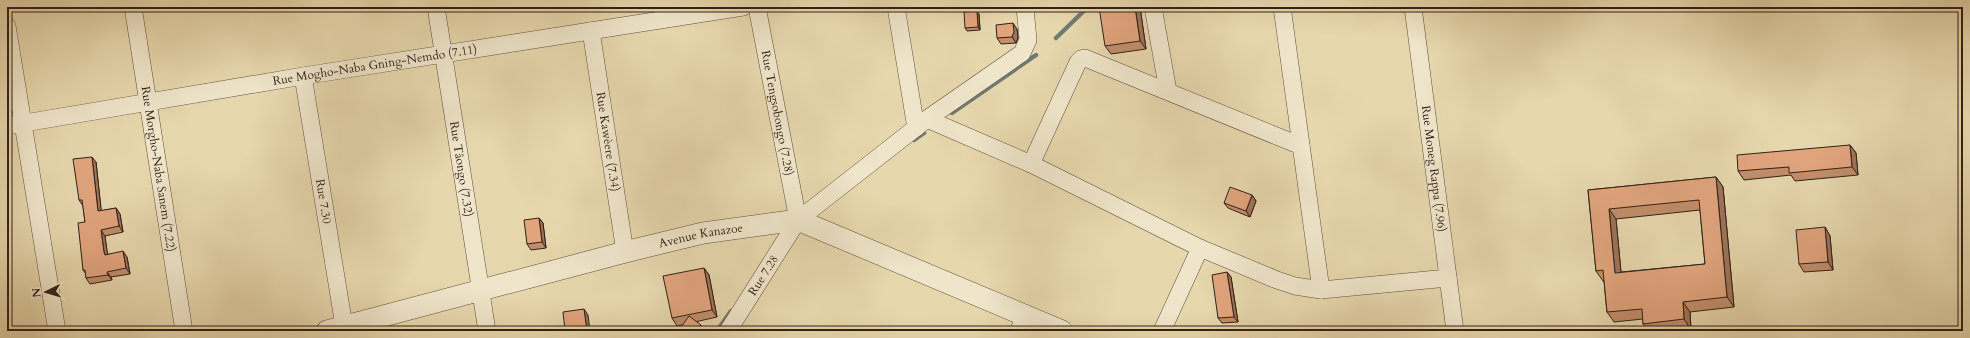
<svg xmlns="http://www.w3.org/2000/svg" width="1970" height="338" font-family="Cardo,serif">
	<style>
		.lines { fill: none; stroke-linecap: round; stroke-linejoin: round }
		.stream { stroke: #707b75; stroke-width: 4.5 }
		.minor-casing { stroke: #5f4e3d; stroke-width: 18 }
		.tertiary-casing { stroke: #5f4e3d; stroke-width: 22 }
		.minor { stroke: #efe5ca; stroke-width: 17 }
		.tertiary { stroke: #efe5ca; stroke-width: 21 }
		.wall { fill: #c28e6c; stroke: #322018; fill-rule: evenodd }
		.shaded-wall { fill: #9e7458; stroke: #322018 }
		.building { fill: #e1a57e; stroke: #322018; fill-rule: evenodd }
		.labels { text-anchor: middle; stroke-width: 4; stroke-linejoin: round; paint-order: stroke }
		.street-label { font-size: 12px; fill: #322018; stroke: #efe5ca }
	</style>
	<rect width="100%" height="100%" fill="#e7d7ad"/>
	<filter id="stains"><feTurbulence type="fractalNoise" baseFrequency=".005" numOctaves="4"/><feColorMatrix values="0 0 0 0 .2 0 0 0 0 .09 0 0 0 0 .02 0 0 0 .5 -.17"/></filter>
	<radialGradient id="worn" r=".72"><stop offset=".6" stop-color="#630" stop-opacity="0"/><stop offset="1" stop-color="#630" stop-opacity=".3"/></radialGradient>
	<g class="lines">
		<path class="stream" d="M1056 38 1088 7
			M952 113 1036 55
			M914 140 924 133
			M717 331 731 311"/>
		<g class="minor-casing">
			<g id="minor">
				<path id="s1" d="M133 7 184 331"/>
				<path id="s2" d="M436 7 487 331"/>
				<path id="s3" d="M757 7 798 220"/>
				<path d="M896 7 916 128"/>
				<path d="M1153 7 1168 91"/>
				<path d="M1282 7 1321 290"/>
				<path id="s4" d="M1413 7 1455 331"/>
				<path d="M7 26 57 331"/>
				<path id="s5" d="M591 31 625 252"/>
				<path id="s6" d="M303 76 344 326"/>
				<path d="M927 119 1031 164 1200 248 1277 280 1295 286 1321 290 1448 278"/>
				<path id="s7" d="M7 126 303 76 743 7"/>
				<path d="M1031 164 1078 62 1081 59 1085 58 1301 146"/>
				<path id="s8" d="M728 331 798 220 927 119 1022 53 1028 40 1025 7"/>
				<path d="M1019 331 1025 314"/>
				<path d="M1162 331 1200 248"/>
			</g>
		</g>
		<g class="tertiary-casing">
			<g id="tertiary">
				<path id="s9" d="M327 331 625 252 703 233 798 220 1062 331"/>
			</g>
		</g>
		<use href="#minor" class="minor"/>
		<use href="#tertiary" class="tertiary"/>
	</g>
	<path class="wall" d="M1140 7 1146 49 1111 54 1105 46Z
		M979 14 980 30 967 31 965 28Z
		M1017 29 1018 38 1016 43 1001 44 997 38Z
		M1850 145 1856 153 1858 175 1795 181 1791 175 1744 180 1738 171Z
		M96 162 101 211 116 208 120 214 123 232 105 236 107 254 127 257 130 274 111 277 112 280 90 284 86 278V274L83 270 85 222 83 206 79 200Z
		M1716 177 1723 187 1734 307 1690 312 1691 330 1677 331H1648L1643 324V319L1614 322 1607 312 1604 281H1603L1596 271 1588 190ZM1700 210 1705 264 1621 272 1616 219Z
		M1252 195 1256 201 1250 217 1228 208 1224 203Z
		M539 218 543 223 546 248 531 250 527 244Z
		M1825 227 1830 236 1833 270 1804 272 1799 264Z
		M704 268 709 275 717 317 677 326 672 318Z
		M1227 272 1231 277 1238 322 1222 323 1218 318Z"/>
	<path class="shaded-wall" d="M1135 7H1140L1146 49 1140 41Z
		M977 11 979 14 980 30 978 27Z
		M1013 23 1017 29 1018 38 1016 43 1012 37Z
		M1850 145 1856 153 1858 175 1852 167Z
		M92 157 96 162 102 217 98 211Z
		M1716 177 1723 187 1734 307 1727 297Z
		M1252 195 1256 201 1250 217 1246 211Z
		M116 208 120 214 123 232 119 226Z
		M1609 209 1616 219 1622 283 1615 273Z
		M539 218 543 223 546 248 542 242Z
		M1825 227 1830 236 1833 270 1828 262Z
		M101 230 105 236 108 257 105 255 104 252Z
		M123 251 127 257 130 274 126 268Z
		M704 268 709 275 717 317 712 310Z
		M107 272 111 277 112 280 108 275Z
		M1227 272 1231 277 1238 322 1234 317Z
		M1683 302 1690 312 1691 330 1684 319Z
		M584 309 588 315 590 331H587Z
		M701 325 705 331H697Z"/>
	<path class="building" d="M1099 7H1135L1140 41 1105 46Z
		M977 11 978 27 965 28 964 12Z
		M1013 23 1014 32 1012 37 997 38 996 25Z
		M1850 145 1852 167 1789 173V167L1738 171 1737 155Z
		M92 157 98 211 116 208 119 226 101 230 104 252 105 255 123 251 126 268 107 272 108 275 86 278 85 270H83L78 223 85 222 82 200H79L73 159Z
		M1716 177 1727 297 1683 302 1684 319 1643 324 1642 309 1607 312 1603 270 1596 271 1588 190ZM1699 200 1705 264 1615 273 1609 209Z
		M1230 187 1252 195 1246 211 1224 203Z
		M539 218 542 242 527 244 524 220Z
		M1825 227 1828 262 1799 264 1796 230Z
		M704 268 712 310 672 318 663 276Z
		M1227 272 1234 317 1218 318 1212 275Z
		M584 309 587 331H565L563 312Z
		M689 316 701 325 697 331H678Z"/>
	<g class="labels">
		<g class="street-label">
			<text dy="4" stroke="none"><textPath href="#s7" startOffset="373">Rue Mogho-Naba Gning-Nemdo (7.11)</textPath></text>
			<text dy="4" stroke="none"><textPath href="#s3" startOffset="108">Rue Tengsobongo (7.28)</textPath></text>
			<text dy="4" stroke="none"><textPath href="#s5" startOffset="112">Rue Kawèere (7.34)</textPath></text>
			<text dy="4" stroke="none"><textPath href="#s1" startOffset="164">Rue Morgho-Naba Sanem (7.22)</textPath></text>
			<text dy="4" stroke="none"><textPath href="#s2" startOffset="164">Rue Tâongo (7.32)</textPath></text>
			<text dy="4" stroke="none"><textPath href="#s4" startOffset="163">Rue Moneg Rappa (7.96)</textPath></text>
			<text dy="4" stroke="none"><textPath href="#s6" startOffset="127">Rue 7.30</textPath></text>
			<text dy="4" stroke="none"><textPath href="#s9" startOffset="386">Avenue Kanazoe</textPath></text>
			<text dy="4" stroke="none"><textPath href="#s8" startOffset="66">Rue 7.28</textPath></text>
		</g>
	</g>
	<rect width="1970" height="338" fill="none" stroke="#e7d7ad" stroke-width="24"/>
	<rect x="8" y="8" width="1954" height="322" fill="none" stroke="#322018" stroke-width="2"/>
	<rect x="12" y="12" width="1946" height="314" fill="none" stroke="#322018"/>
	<g transform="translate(46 292) rotate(265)" stroke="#efe5ca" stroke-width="3" paint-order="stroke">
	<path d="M0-3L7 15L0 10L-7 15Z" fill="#322018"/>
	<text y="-6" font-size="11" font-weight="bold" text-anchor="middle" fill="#322018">N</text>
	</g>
	<rect width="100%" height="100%" filter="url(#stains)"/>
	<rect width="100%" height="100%" fill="url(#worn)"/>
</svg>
